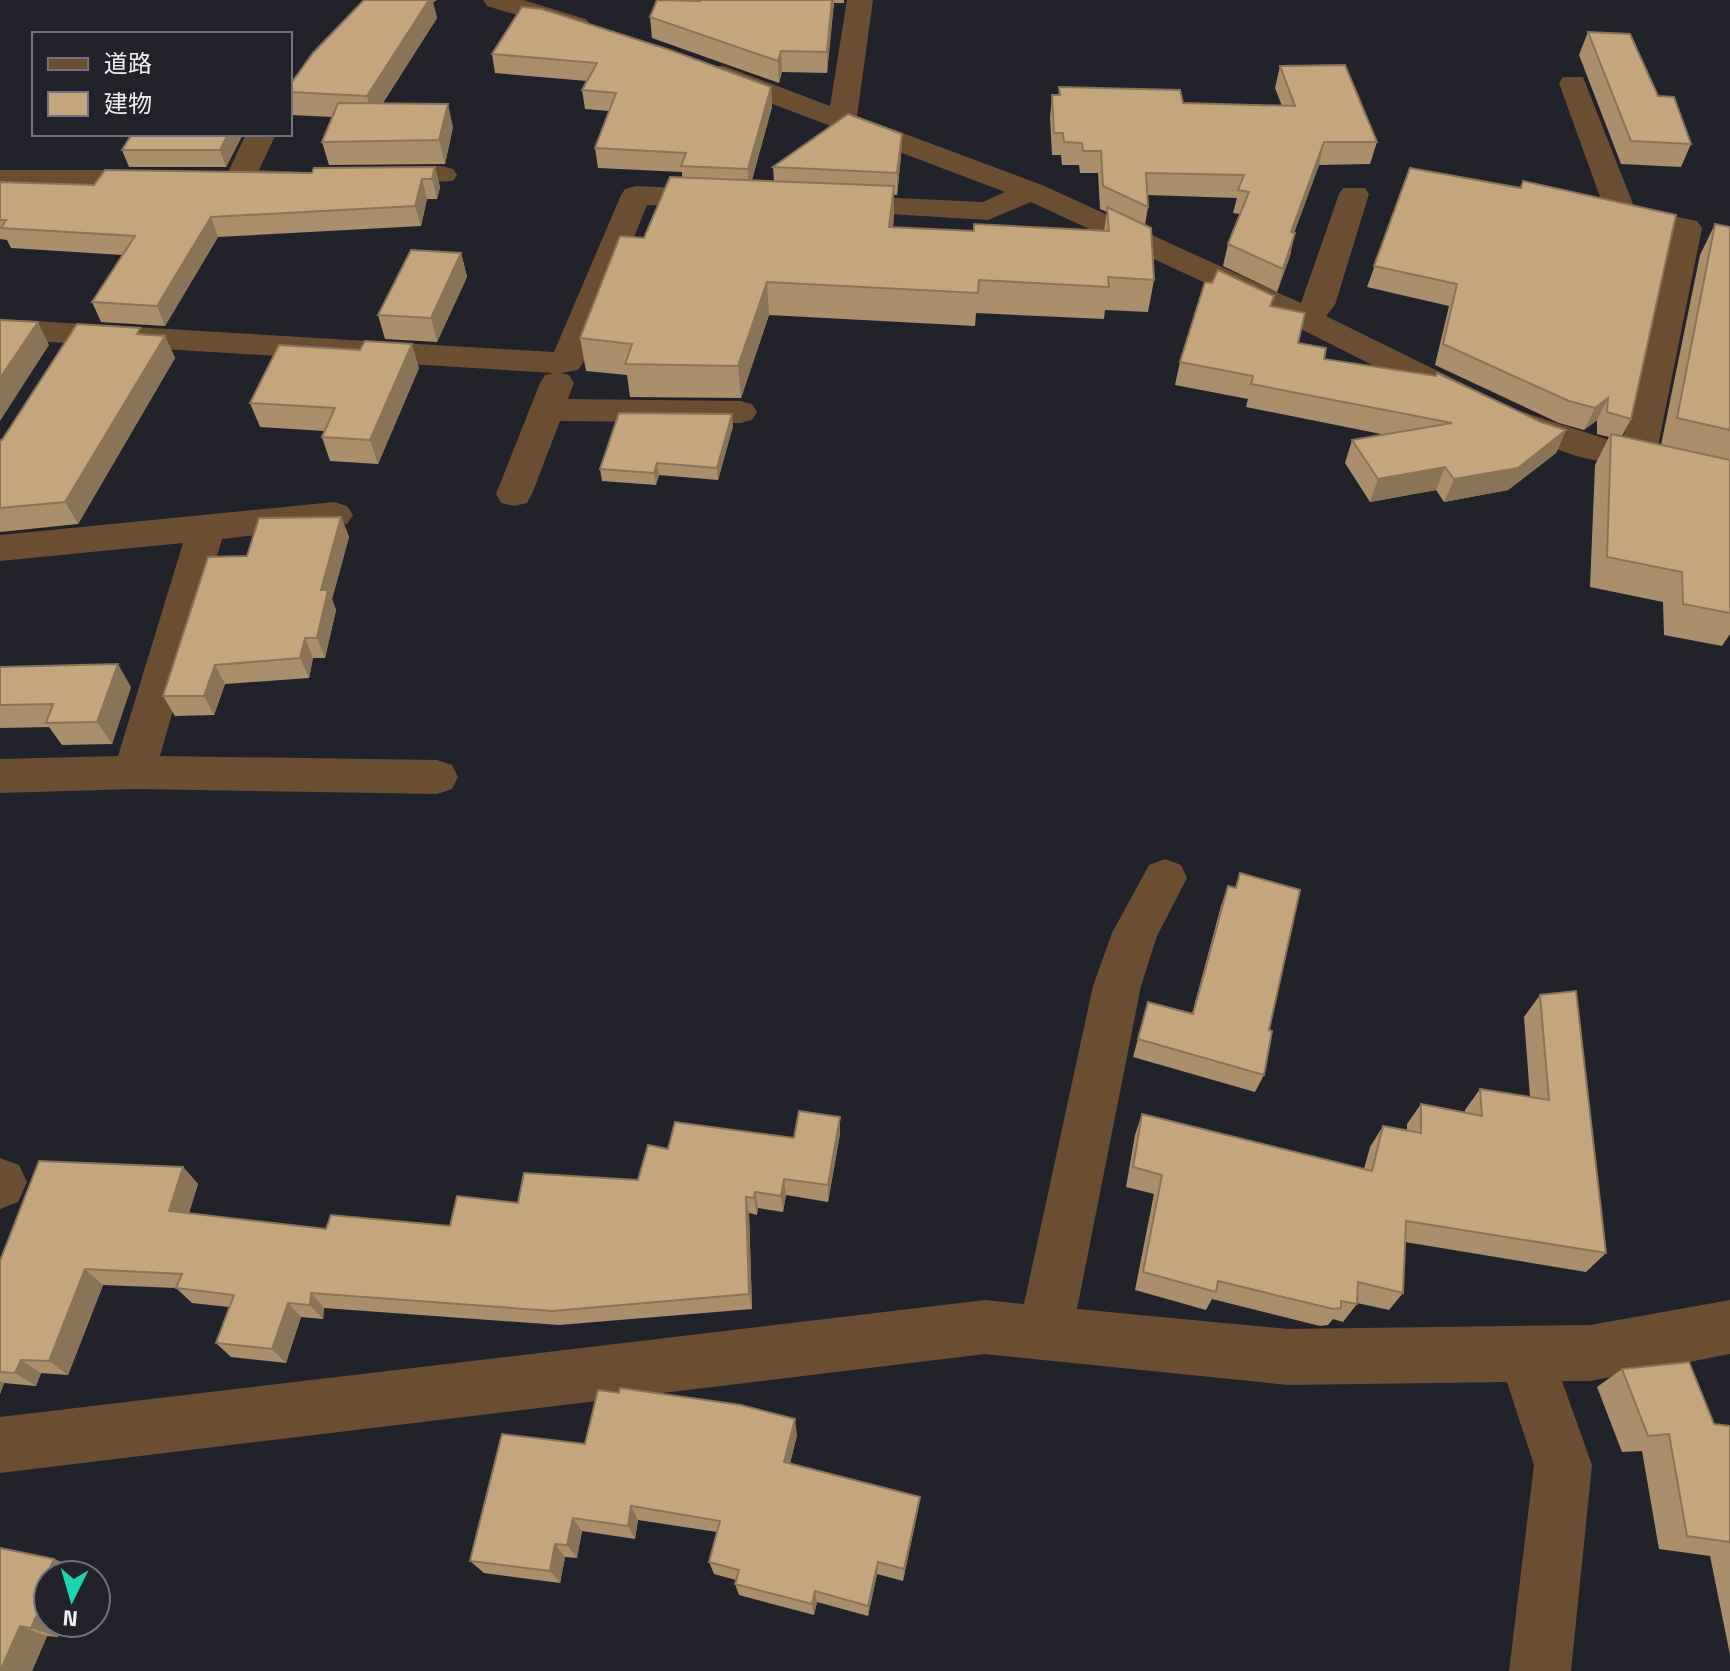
<svg xmlns="http://www.w3.org/2000/svg" width="1730" height="1671" font-family="'Titillium Web','Noto Sans JP',sans-serif">
	<style>
		.lines { fill: none; stroke-linecap: round; stroke-linejoin: round }
		.minor { fill: #694e31; fill-rule: evenodd }
		.wall { fill: #a98f6c }
		.shaded-wall { fill: #897458 }
		.building { fill: #c4a67e; stroke: #897458; stroke-width: 2 }
	</style>
	<rect width="100%" height="100%" fill="#22222b"/>
	<g class="lines">
		<path class="minor" d="M483 0H523L586 19 590 25 586 31 577 33 487 6Z
			M847 0H873L857 116 1042 185 1301 303 1339 194 1343 188H1365L1369 194 1335 305 1326 316 1519 411 1622 444 1669 234 1619 223 1604 208 1559 83 1563 77H1583L1633 204 1640 209 1697 221 1702 228 1657 451 1730 468V492L1576 456 1495 427 1255 306 1031 202 988 220 823 210 819 204 823 198 834 195 983 202 1005 192 704 78 700 72 704 66H724L830 106Z
			M246 134H276L259 170 302 172 306 178 302 184 229 185 225 179Z
			M442 166 453 169 457 175 453 181 376 185 365 182 361 176 365 170 376 167Z
			M0 170H157L168 173 172 179 168 185 157 188H0Z
			M636 186 721 190 732 193 736 199 732 205 721 208 647 205 583 363 578 370 561 373 569 375 574 383 568 399 740 401 752 404 757 412 752 420 740 423 560 421 532 494 527 503 514 506 501 503 496 494 540 383 545 375 554 373 0 339V319L554 352 621 195 625 189Z
			M334 502 347 506 353 515 347 524 222 539 160 756 437 760 452 765 458 777 452 789 437 794 134 789 0 793V759L118 756 183 543 0 561V535Z
			M1165 859 1181 865 1187 878 1157 936 1141 986 1077 1309 1288 1329 1590 1325 1730 1300V1354L1590 1381H1562L1592 1465 1571 1671H1509L1534 1465 1507 1382 1288 1385 985 1354 0 1473V1417L985 1300 1024 1304 1093 986 1112 933 1149 865Z
			M0 1158 19 1165 27 1182 18 1202 0 1209Z"/>
	</g>
	<path class="wall" d="M697 0H844V3H834L827 73 782 72 779 83 652 38 650 17 697 1Z
		M433 3 437 18 383 103 453 127 445 164 329 165 322 142 332 117 292 115 290 108V85Z
		M522 7 771 87 772 107 752 180 774 181 773 167 902 134 901 156 897 195H894L893 227 974 231H1104L1107 212 1100 209 1098 173H1080L1079 165H1062L1061 155H1052L1050 117 1052 95H1059V87L1183 103 1282 106 1275 88 1280 66 1377 142 1370 164 1319 165 1294 233 1290 256 1277 292 1223 266 1228 244 1240 214 1233 213 1237 198 1147 195 1148 207 1145 225 1154 280 1148 312 1105 310 1104 319 976 313 975 326 769 315 741 398 630 397 627 375 586 371 580 338 682 177V172L598 168 595 148 609 111 585 109 582 90 587 81 495 73 492 54Z
		M1588 32 1658 96 1691 144 1681 167 1621 164 1579 55Z
		M132 134H241L242 136 226 167H129L122 150Z
		M435 167 440 187 437 199H427L421 226 218 237 165 326 101 322 92 302 122 255 11 248 7 240 0 239V182L94 185Z
		M1410 168 1631 419 1622 436 1661 445 1700 255 1715 224 1730 227V634L1722 646 1664 635 1663 602 1590 587 1595 465 1609 437 1597 434V420L1584 430 1559 423 1435 365 1449 306 1367 287Z
		M461 253 467 277 437 342 385 339 378 315Z
		M1271 307 1298 343 1324 359 1566 430 1556 453 1508 490 1444 502 1436 490 1370 502 1345 463 1352 440 1386 435 1246 407 1248 399 1175 385 1180 362Z
		M143 334 165 336 175 358 78 524 0 532V440Z
		M419 368 378 464 330 461 322 437 324 431 260 427 250 403Z
		M733 426 718 480 659 475 656 485 602 481 600 469Z
		M341 517 349 537 332 599 336 610 325 658H313L309 678 225 684 214 715 175 716 163 696 247 556Z
		M0 667 131 687 112 744 62 745 49 727 0 728Z
		M1240 873 1269 1030 1264 1075 1255 1092 1133 1057 1148 1002 1192 1014 1221 906 1228 886 1235 888Z
		M1540 995 1606 1253 1586 1272 1405 1242 1403 1293 1389 1310 1357 1303V1304L1343 1322 1333 1319 1328 1325 1320 1326 1212 1299 1206 1310 1135 1290 1154 1194 1126 1187 1135 1135 1142 1114 1364 1169 1370 1147 1383 1126 1407 1130V1124L1421 1104 1465 1112V1110L1480 1089 1530 1097 1524 1017Z
		M840 1117V1134L828 1202 786 1195 783 1212 758 1208 757 1215 749 1213 752 1309 559 1325 324 1308 323 1319 301 1317 286 1363 231 1357 216 1343 229 1307 192 1303 176 1288 103 1285 68 1375 41 1373 36 1386 4 1383 0 1394V1261L183 1167 198 1184 189 1213 326 1229 450 1226 518 1203 638 1180 668 1149 794 1138Z
		M1622 1369 1714 1424 1730 1426V1655L1710 1556 1659 1549 1642 1451 1622 1452 1597 1387Z
		M797 1435 790 1463 920 1497 903 1581 877 1574 868 1616 817 1602 814 1615 739 1595 735 1584 736 1580 714 1574 709 1562 717 1532 638 1520 635 1539 582 1531 577 1558 565 1557 560 1583 484 1573 470 1561 585 1444Z
		M54 1559 79 1570 48 1575 58 1637 47 1636 32 1671H0Z"/>
	<path class="shaded-wall" d="M416 0H437L433 3 437 18 373 118 367 96Z
		M832 0H834L827 73V52Z
		M781 51 782 72 779 83 778 61Z
		M771 87 772 107 749 188 748 169Z
		M448 104 453 127 445 164 439 140Z
		M228 134H241L242 136 226 167 220 150Z
		M902 134 901 156 897 195V173Z
		M1324 142 1319 165 1286 255 1291 232Z
		M435 167 440 187 437 199 432 179Z
		M422 179 427 199 421 226 415 206Z
		M894 186V219L889 259V227Z
		M211 217 218 237 165 326 157 306Z
		M1295 233 1290 256 1277 292 1283 269Z
		M461 253 467 277 437 342 431 318Z
		M767 282 769 315 741 398 738 366Z
		M38 322 49 345 0 421V378Z
		M165 336 175 358 78 524 65 502Z
		M412 344 419 368 378 464 370 440Z
		M1608 398 1597 420 1584 430 1595 408Z
		M732 414 733 426 718 480 717 468Z
		M1566 430 1556 453 1508 490 1444 502 1454 479Z
		M657 463 659 475 656 485 654 473Z
		M1445 467 1436 490 1370 502 1378 479Z
		M341 517 349 537 332 599 336 610 325 658 317 638 321 590Z
		M305 638 313 658 309 678 300 658Z
		M118 664 131 687 112 744 97 722Z
		M215 665 225 684 214 715 204 696Z
		M840 1117V1134L828 1202V1185Z
		M183 1167 198 1184 184 1227 169 1211Z
		M784 1179 786 1195 783 1212 781 1196Z
		M755 1192 758 1208 757 1215 754 1198Z
		M746 1197 749 1213 752 1309 749 1294Z
		M85 1269 103 1285 68 1375 49 1361Z
		M311 1293 324 1308 323 1319 310 1305Z
		M288 1303 301 1317 286 1363 272 1349Z
		M21 1360 41 1373 36 1386 15 1373Z
		M0 1381 4 1383 0 1394Z
		M795 1419 797 1435 787 1476 784 1462Z
		M920 1497 918 1511 903 1581 904 1569Z
		M631 1506 638 1520 635 1539 628 1526Z
		M573 1518 582 1531 577 1558 567 1545Z
		M555 1544 565 1557 560 1583 550 1571Z
		M54 1559 79 1570 77 1575H48V1623H64L58 1637 31 1628 41 1588Z
		M878 1562 877 1574 868 1616V1606Z
		M815 1591 817 1602 814 1615 812 1604Z
		M20 1626 47 1636 32 1671H0Z"/>
	<path class="building" d="M364 0H429L367 96 290 92V85L313 53Z
		M657 0 700 1V0H832L827 52 781 51 778 61 650 17Z
		M522 7 542 9 673 51 771 87 748 169 681 166 686 153 595 148 616 93 582 90 597 63 492 54Z
		M1588 32 1630 34 1658 96 1674 97 1691 144 1631 141Z
		M1345 65 1377 142H1324L1291 232 1295 233 1283 269 1228 244 1249 192 1238 190 1244 175 1146 173 1148 207 1103 186 1101 151H1083L1082 143 1064 142 1063 133H1054L1052 95H1060L1059 87 1180 90 1183 103 1295 106 1280 66Z
		M338 103 448 104 439 140 322 142Z
		M848 114 902 134 897 173 773 167Z
		M132 134H228L220 150H122Z
		M435 167 432 179H422L415 206 211 217 157 306 92 302 135 236 1 228 6 220H0V182L94 185 105 170 312 173 314 168Z
		M1410 168 1521 188 1523 181 1676 215 1631 419 1607 412 1608 398 1595 408 1569 401 1443 344 1457 284 1374 266Z
		M670 177 894 186 889 227 974 231V224L1109 231 1107 207 1151 228 1154 280 1108 277 1109 287 979 280 978 293 767 282 738 366 625 364 632 344 580 338 620 236 644 238Z
		M1715 224 1730 227V430L1677 418Z
		M411 250 461 253 431 318 378 315Z
		M1218 270 1274 296 1270 306 1305 313 1298 343 1326 348 1324 359 1436 376 1437 373 1541 422 1566 430 1518 468 1454 479 1445 467 1378 479 1352 440 1452 423 1251 384 1253 376 1180 362 1205 282 1212 283Z
		M0 320 38 322 0 378Z
		M77 324 140 328 137 334 165 336 65 502 0 508V440H2Z
		M365 341 412 344 370 440 322 437 335 408 250 403 279 345 360 350Z
		M619 413 732 414 717 468 657 463 654 473 600 469Z
		M1611 434 1730 460V613L1683 604 1682 572 1607 557Z
		M341 517 321 590H328L317 638H305L300 658 215 665 204 696H163L208 557 247 556 259 518Z
		M118 664 97 722 46 723 53 704 0 705V667Z
		M1240 873 1300 890 1269 1030 1272 1031 1264 1075 1138 1039 1148 1002 1193 1014 1228 886 1236 888Z
		M1576 991 1606 1253 1406 1221 1403 1293 1358 1282 1357 1304 1341 1301V1308L1333 1309 1218 1281 1216 1292 1143 1272 1162 1175 1133 1167 1142 1114 1372 1171 1383 1126 1421 1133V1104L1482 1116 1480 1089 1549 1100 1540 995Z
		M799 1111 840 1117 828 1185 784 1179 781 1196 755 1192 754 1198 746 1197 749 1294 552 1311 311 1293 310 1305 288 1303 272 1349 216 1343 234 1295 176 1288 182 1274 85 1269 49 1361 21 1360 15 1373 0 1372V1261L39 1161 183 1167 169 1211 326 1229 331 1215 450 1226 457 1196 518 1203 524 1173 638 1180 648 1145 668 1149 675 1122 794 1138Z
		M1689 1362 1714 1424 1730 1426V1542L1687 1536 1669 1434 1648 1436 1622 1369Z
		M620 1388 741 1405 795 1419 784 1462 920 1497 904 1569 878 1562 868 1606 815 1591 812 1604 735 1584 739 1570 709 1562 720 1521 631 1506 628 1526 573 1518 567 1545 555 1544 550 1571 470 1561 502 1434 585 1444 598 1390 619 1393Z
		M0 1548 54 1559 41 1588H48V1590L31 1628 20 1626 0 1671Z"/>
	<rect x="32" y="32" width="260" height="104" fill="#22222b" stroke="#73737b" stroke-width="2"/>
	<rect x="48" y="58" width="40" height="12" fill="#694e31" stroke="#73737b" stroke-width="2"/>
	<text x="104" y="72" font-size="24" fill="#ececf3">道路</text>
	<rect x="48" y="92" width="40" height="24" fill="#c4a67e" stroke="#73737b" stroke-width="2"/>
	<text x="104" y="112" font-size="24" fill="#ececf3">建物</text>
	<g transform="translate(72 1599) rotate(185)"><circle r="38" fill="#22222b" stroke="#73737b" stroke-width="2"/>
	<path d="M0-6L14 30L0 20L-14 30Z" fill="#1dd5b1"/>
	<text y="-12" font-size="22" font-weight="bold" text-anchor="middle" fill="#ececf3">N</text>
	</g>
</svg>
